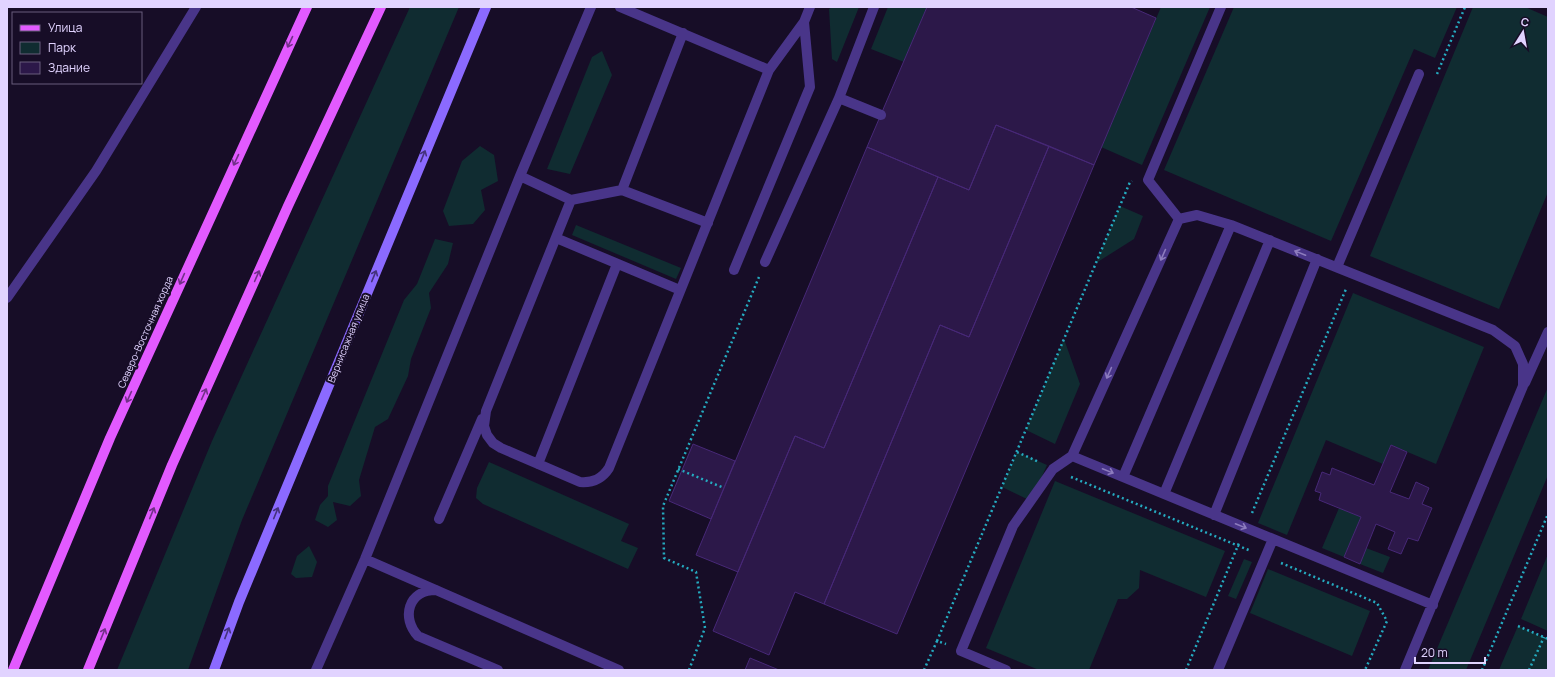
<svg xmlns="http://www.w3.org/2000/svg" width="1555" height="677" font-family="Manrope,sans-serif">
	<style>
		.green { fill: #102c31 }
		.building { fill: #2c1849; stroke: #472877 }
		.lines { fill: none; stroke-linecap: round; stroke-linejoin: round }
		.path { stroke: #25abc0; stroke-width: 2.5; stroke-dasharray: 2 3; stroke-linecap: butt }
		.lane { stroke: #493589; stroke-width: 10 }
		.secondary { stroke: #8b6aff; stroke-width: 10 }
		.primary { stroke: #e25aff; stroke-width: 10 }
		.oneway { stroke: #723088 }
		.oneway2 { stroke: #45327d }
		.oneway3 { stroke: #8d7cbe }
		.labels { text-anchor: middle; stroke-width: 4; stroke-linejoin: round; paint-order: stroke }
		.street-label { font-size: 10px; fill: #e1d3ff; stroke: #170d27 }
	</style>
	<rect width="100%" height="100%" fill="#170d27"/>
	<path class="green" d="M410 7H459L242 520 188 670H117L212 441Z
		M832 7H859L837 62 832 59 829 9Z
		M888 7H927L904 62 871 49Z
		M1161 7H1210L1142 165 1101 147Z
		M1234 7H1457L1435 58 1414 49 1331 241 1164 170Z
		M1473 7H1525L1548 17V192L1499 309 1370 256Z
		M602 51 612 75 570 174 547 169 592 57Z
		M480 146 494 155 498 181 481 190 485 210 473 224 449 226 443 211 462 161Z
		M1120 206 1143 216 1134 239 1096 263Z
		M576 225 681 268 676 279 572 235Z
		M435 239 453 243 448 264 429 293 431 308 411 359 408 376 388 419 375 427 359 480 361 496 350 506 333 502 337 520 328 527 315 520 320 505 328 496V486L404 300 417 284Z
		M1353 293 1484 347 1436 464 1391 445 1383 464 1326 440 1287 535 1258 523Z
		M1064 339 1080 384 1055 444 1026 430Z
		M1548 387V475L1466 670H1428Z
		M1017 452 1047 465 1031 501 1002 487Z
		M489 462 629 524 621 541 638 548 628 569 483 504 476 498 477 488Z
		M1055 481 1225 551 1206 597 1140 570 1139 588 1127 599H1118L1089 670H1039L986 648Z
		M1339 508 1361 517 1344 557 1322 548Z
		M309 546 317 562 312 577 296 578 291 574 297 556Z
		M1366 548 1390 557 1383 573 1360 564Z
		M1548 554V631L1521 619Z
		M1244 559 1252 562 1236 599 1228 596Z
		M1268 569 1370 611 1352 656 1250 613Z
		M1518 626 1548 639V670H1499Z"/>
	<path class="building" d="M927 7H1131L1156 18 1094 165 996 125 969 190 867 147Z
		M996 125 1049 146 969 337 940 325 824 604 795 592 769 655 713 631 795 436 824 448 938 177 969 190Z
		M1049 146 1094 165 897 634 824 604 940 325 969 337Z
		M867 147 938 177 824 448 795 436 738 572 696 555Z
		M693 444 735 461 711 519 669 501Z
		M1391 445 1407 452 1390 492 1409 499 1416 482 1429 488 1422 504 1432 508 1418 541 1408 538 1401 554 1388 549 1395 532 1376 524 1360 564 1344 557 1361 517 1319 500 1321 493 1315 491 1322 472 1330 475 1332 468 1374 485Z
		M750 658 779 670H745Z"/>
	<g class="lines">
		<path class="path" d="M1437 74 1465 7
			M1017 452 1039 462
			M678 469 724 488
			M1071 477 1251 551
			M1252 513 1346 289
			M1281 563 1377 603 1387 621 1365 670
			M1518 626 1548 639
			M937 641 1130 182 1132 181
			M689 670 705 628 696 572 664 558 663 506 759 277
			M924 670 937 641 946 644
			M1186 670 1239 543
			M1482 670 1548 514
			M1529 670 1544 637"/>
		<path class="lane" d="M769 70 804 22 810 7
			M839 98 881 115
			M520 176 571 200 622 190 708 223
			M622 190 683 33
			M571 200 486 411 484 426 487 435 493 443 501 448 580 482C593 483 602 479 609 468L769 70 620 7
			M1179 219 1197 215 1231 225 1493 330 1515 346 1523 364V386L1405 670
			M1179 219 1148 180 1221 7
			M556 238 680 290
			M765 262 839 98 874 7
			M1337 267 1419 74
			M734 270 810 87 804 22
			M7 298 96 171 196 7
			M1525 383 1548 332
			M1072 456 1433 605
			M538 464 617 264
			M1123 477 1231 225
			M1164 494 1270 240
			M1214 515 1317 259
			M439 519 482 419
			M365 559 619 670
			M436 590C408 590 401 618 418 636L498 670
			M316 670 365 559 520 176 591 7
			M1006 670 961 651 1013 526 1053 469 1072 456 1179 219
			M1218 670 1273 539"/>
		<path class="secondary" d="M214 670 239 602 486 7"/>
		<path class="primary" d="M13 670 110 438 307 7
			M88 670 172 465 288 206 381 7"/>
	</g>
	<defs><path id="oneway-shaft" d="M-6 0H5M1.5-3L5.5 0L1.5 3" fill="none" stroke-width="1.6" stroke-linecap="round" stroke-linejoin="round"/></defs>
	<g class="oneway">
		<use href="#oneway-shaft" transform="translate(290 42) rotate(115)"/>
		<use href="#oneway-shaft" transform="translate(236 160) rotate(115)"/>
		<use href="#oneway-shaft" transform="translate(257 276) rotate(-66)"/>
		<use href="#oneway-shaft" transform="translate(182 279) rotate(114)"/>
		<use href="#oneway-shaft" transform="translate(204 394) rotate(-66)"/>
		<use href="#oneway-shaft" transform="translate(129 397) rotate(114)"/>
		<use href="#oneway-shaft" transform="translate(152 513) rotate(-68)"/>
		<use href="#oneway-shaft" transform="translate(103 634) rotate(-68)"/>
	</g>
	<g class="oneway2">
		<use href="#oneway-shaft" transform="translate(423 156) rotate(-68)"/>
		<use href="#oneway-shaft" transform="translate(374 276) rotate(-68)"/>
		<use href="#oneway-shaft" transform="translate(276 513) rotate(-68)"/>
		<use href="#oneway-shaft" transform="translate(227 633) rotate(-69)"/>
	</g>
	<g class="oneway3">
		<use href="#oneway-shaft" transform="translate(1300 253) rotate(-158)"/>
		<use href="#oneway-shaft" transform="translate(1163 255) rotate(114)"/>
		<use href="#oneway-shaft" transform="translate(1109 373) rotate(114)"/>
		<use href="#oneway-shaft" transform="translate(1108 471) rotate(22)"/>
		<use href="#oneway-shaft" transform="translate(1241 526) rotate(22)"/>
	</g>
	<g class="labels">
		<g class="street-label">
			<text transform="translate(145 332) rotate(-66)" y="4">Северо-Восточная хорда</text>
			<text transform="translate(348 338) rotate(-68)" y="4">Вернисажная улица</text>
		</g>
	</g>
	<rect width="1555" height="677" fill="none" stroke="#e1d3ff" stroke-width="16"/>
	<rect x="12" y="12" width="130" height="72" fill="#170d27" stroke="#685c7d"/>
	<rect x="20" y="25" width="20" height="6" fill="#e25aff" stroke="#685c7d"/>
	<text x="48" y="32" font-size="12" fill="#e1d3ff">Улица</text>
	<rect x="20" y="42" width="20" height="12" fill="#102c31" stroke="#685c7d"/>
	<text x="48" y="52" font-size="12" fill="#e1d3ff">Парк</text>
	<rect x="20" y="62" width="20" height="12" fill="#2c1849" stroke="#685c7d"/>
	<text x="48" y="72" font-size="12" fill="#e1d3ff">Здание</text>
	<g transform="translate(1523 32) rotate(11)" stroke="#170d27" stroke-width="3" paint-order="stroke">
	<path d="M0-3L7 15L0 10L-7 15Z" fill="#e1d3ff"/>
	<text y="-6" font-size="11" font-weight="bold" text-anchor="middle" fill="#e1d3ff">С</text>
	</g>
	<path d="M1415 657v6h70v-6" fill="none" stroke="#e1d3ff" stroke-width="2"/>
	<text x="1421" y="657" font-size="12" fill="#e1d3ff" stroke="#170d27" stroke-width="3" paint-order="stroke">20 m</text>
</svg>
